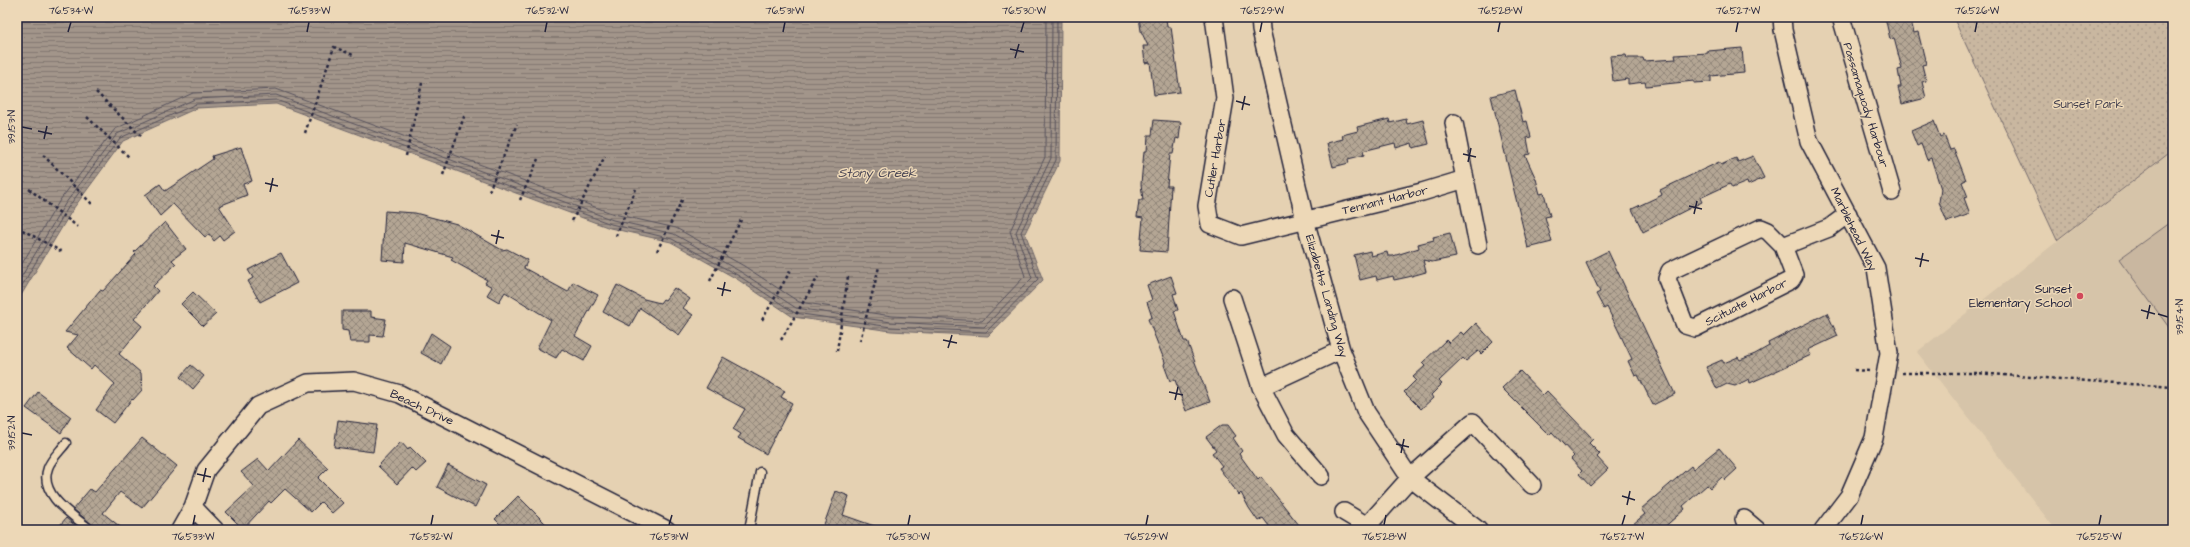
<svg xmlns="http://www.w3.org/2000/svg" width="2190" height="547" font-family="'Architects Daughter',sans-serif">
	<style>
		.built { fill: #d6c4a9 }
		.grass { fill: #c9b7a0; stroke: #766c6e }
		.park { fill: url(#park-dots); stroke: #766c6e }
		.water { fill: url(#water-rules); stroke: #6f676a }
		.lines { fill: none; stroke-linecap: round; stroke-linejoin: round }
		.shore { stroke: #55505b; stroke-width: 1 }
		.building { fill: url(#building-cross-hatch); stroke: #22223b }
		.service-casing { stroke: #22223b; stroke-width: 11 }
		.minor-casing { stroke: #22223b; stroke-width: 20 }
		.path { stroke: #22223b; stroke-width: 2.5; stroke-dasharray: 3 3; stroke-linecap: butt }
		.service { stroke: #edd8b7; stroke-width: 8 }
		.minor { stroke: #edd8b7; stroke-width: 17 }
		.ticks { fill: none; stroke: #22223b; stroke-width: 1.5 }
		.poi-dot { fill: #d1495b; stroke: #edd8b7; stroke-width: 1.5 }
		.labels { text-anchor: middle; stroke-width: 3; stroke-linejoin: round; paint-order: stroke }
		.park-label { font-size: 12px; fill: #43404f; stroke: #edd8b7 }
		.street-label { font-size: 12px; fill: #22223b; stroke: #edd8b7 }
		.poi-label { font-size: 12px; fill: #22223b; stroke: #edd8b7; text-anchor: end }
		.water-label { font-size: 13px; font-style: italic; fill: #484453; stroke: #edd8b7 }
		.neatline { fill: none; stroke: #22223b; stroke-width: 1.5 }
		.ticks-label { font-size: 10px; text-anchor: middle; fill: #22223b }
	</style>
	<defs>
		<pattern id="park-dots" width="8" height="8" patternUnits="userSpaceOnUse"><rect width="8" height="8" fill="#c9b7a0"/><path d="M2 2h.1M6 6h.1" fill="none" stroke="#ac9d8b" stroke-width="1.8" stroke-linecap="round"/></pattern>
		<pattern id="water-rules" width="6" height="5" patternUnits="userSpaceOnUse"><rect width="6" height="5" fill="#a2958a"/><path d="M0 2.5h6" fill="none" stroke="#847972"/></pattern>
		<pattern id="building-cross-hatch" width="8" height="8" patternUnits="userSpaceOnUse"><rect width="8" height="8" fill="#b4a694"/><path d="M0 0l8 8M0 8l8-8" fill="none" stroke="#92877a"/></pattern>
	</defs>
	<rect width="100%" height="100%" fill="#e5d1b2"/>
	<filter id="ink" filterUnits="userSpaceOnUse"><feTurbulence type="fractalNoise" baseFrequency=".025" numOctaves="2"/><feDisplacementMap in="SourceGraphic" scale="8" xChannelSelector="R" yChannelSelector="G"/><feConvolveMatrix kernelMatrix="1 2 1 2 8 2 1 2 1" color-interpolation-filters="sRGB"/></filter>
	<g filter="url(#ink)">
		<path class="built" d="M2173 150V530H2056L1917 352Z"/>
		<path class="grass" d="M2173 220V333L2119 259Z"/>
		<path class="park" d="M1953 17H2173V150L2057 240Z"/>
		<path class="water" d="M17 17H1061L1060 161 1025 233 1043 280 988 336 891 331 793 317 737 279 671 242 610 228 276 104 197 108 123 141 73 209 17 302Z"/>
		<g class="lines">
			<path class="shore" d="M17 272 60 200 115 129 193 93 276 89 614 214 676 228 744 266 799 302 892 316 982 321 1025 276 1010 231 1045 157 1046 17
				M17 284 65 204 117 134 195 99 276 95 613 220 674 234 741 272 796 308 891 322 984 327 1032 278 1016 232 1051 158 1052 17
				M17 294 69 206 120 138 196 104 276 100 611 224 672 239 739 276 795 313 891 327 986 332 1038 279 1021 232 1056 160 1057 17"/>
		</g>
		<path class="building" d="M1139 17H1166L1167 27H1171L1180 92 1154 95 1150 62 1145 63 1143 46H1148L1141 31Z
			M1885 17H1910L1914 33 1918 32 1926 64 1922 65 1926 81 1922 82 1926 98 1902 104 1898 87H1901L1898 70 1902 69 1894 38 1890 39Z
			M1742 48 1744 73 1711 76V82L1694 83V81L1646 86 1645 82 1628 84V79L1613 81 1610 56 1626 55 1627 58H1643L1644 61 1676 59 1675 55 1708 53V51Z
			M1515 90 1523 122 1527 121 1531 137 1527 138 1530 154 1525 155 1536 179 1540 194 1544 193 1550 216 1545 217 1552 242 1528 248 1491 96Z
			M1389 119 1390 123 1406 119 1407 124 1423 120 1429 144 1413 148 1412 143 1396 148 1395 143 1363 151 1364 155 1348 159 1349 163 1333 167 1327 143 1343 139 1342 135 1358 131 1357 127Z
			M1154 120 1181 122 1179 139 1176 138 1173 154H1170L1167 186H1171L1167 252 1140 250 1143 218 1137 217 1139 200H1143L1141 184 1144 151H1147L1148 135H1152Z
			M1934 121 1940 137 1944 135 1950 150 1954 149 1966 180 1962 182 1968 197 1964 198 1970 214 1947 222 1939 202 1941 189 1931 158 1927 160 1921 144 1917 146 1911 131Z
			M241 147 252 181 243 184 247 195 219 206 235 231 223 240 220 236 214 241 209 234 205 237 173 204 160 216 145 195 160 184 165 191 213 159 212 156Z
			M1753 156 1764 178 1748 185 1747 182 1732 188 1730 184 1700 198 1702 202 1643 232 1632 209 1662 195 1660 190 1719 162 1721 165 1736 158 1738 162Z
			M385 211 415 213 457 224 502 250 507 249 528 260 524 268 568 292 573 282 598 295 575 336 592 346 584 361 562 349 556 358 537 348 551 320 505 292 499 302 487 295 492 287 485 283 487 280 451 260 453 257 405 243 404 262 382 260Z
			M165 222 186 249 172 260 176 264 153 286 158 291 134 319 142 326 119 354 141 373 142 390 133 400 132 399 113 423 96 410 115 384 94 365 91 369 67 348 78 335 65 332 100 290 103 291 136 254 134 252Z
			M1450 233 1456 257 1432 262 1423 260 1426 272 1408 277 1394 280 1393 276 1377 280 1376 276 1360 280 1354 255 1370 251 1371 256 1387 252 1388 256H1393L1419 248 1418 244 1434 240 1433 237Z
			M1608 251 1675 394 1653 405 1638 375 1635 376 1628 361 1632 359 1607 307 1604 309 1596 294 1600 292 1586 262Z
			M281 253 297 283 260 302 248 281 253 278 248 270Z
			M1171 276 1177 293 1173 294 1178 310 1174 311 1184 341H1187L1210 402 1186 411 1175 380 1170 381 1164 365 1165 362 1148 319 1152 317 1147 302 1152 300 1147 285Z
			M617 285 644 299 660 303 663 299 665 300 674 288 690 299 683 308 693 315 679 335 640 308 630 326 603 312Z
			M193 292 216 314 203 326 181 304Z
			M342 311H371V317L386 319 383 336 370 335V342H350L348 331 342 330Z
			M1827 313 1838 336 1808 350 1811 355 1750 383 1749 379 1735 386 1727 384 1717 389 1706 367 1722 360 1724 363 1738 357 1740 360 1755 354 1769 346 1768 343Z
			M1476 323 1493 342 1481 354 1478 351 1466 361 1463 358 1439 381 1442 384 1431 395 1433 398 1421 409 1404 392 1416 380 1413 377 1425 366 1422 363 1446 340 1449 343 1461 332 1464 335Z
			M431 333 450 346 441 364 421 353Z
			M723 357 785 391 781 397 792 403 766 454 738 438 741 434 733 429 745 409 706 388Z
			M191 365 204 376 193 389 180 377Z
			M1520 371 1543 395 1547 391 1593 439 1589 443 1600 454 1597 457 1608 469 1590 486 1579 474 1582 471 1571 459 1574 456 1552 432 1549 435 1502 388Z
			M38 392 71 417 61 433 26 408Z
			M338 420 377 425 373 452 334 447Z
			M1222 425H1228L1236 436 1233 438 1242 451 1239 454 1258 480 1261 477 1303 530H1272L1263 518 1258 521 1249 508 1241 493 1239 495 1219 468 1222 466 1212 453 1216 450 1206 437Z
			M142 438 177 466 142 508 120 492 103 513 124 530H96L94 526 73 509 90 489 95 492Z
			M298 440 328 468 318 478 343 503 332 513 321 502 311 512 285 489 271 503 269 501 243 529 226 512 254 486 241 472 258 459 269 471Z
			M401 442 408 450 410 447 426 463 416 472 412 468 397 484 378 466Z
			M1719 448 1737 469 1725 480 1722 477 1710 488 1707 485 1683 506 1685 509 1661 530H1626L1645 514 1641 509 1691 466 1693 469Z
			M448 465 486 485 475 507 437 487Z
			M836 491 849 496 843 515 880 528V530H822Z
			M518 496 552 530H506L495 519Z
			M66 518 72 523 82 530H56Z"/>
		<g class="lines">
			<g class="service-casing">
				<path id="service" d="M66 443C61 450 51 459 48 468 38 495 74 516 91 530
					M749 530 760 472"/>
			</g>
			<g class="minor-casing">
				<path id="minor" d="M1214 17 1225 98 1207 206 1210 224 1241 236 1422 192 1465 179
					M1260 17 1261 30 1305 220 1341 350 1366 412 1410 478 1478 530
					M1782 17 1783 30 1809 141 1876 268 1889 353 1874 438 1849 496 1823 530
					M1841 17 1892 192
					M1454 123 1478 245
					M1783 246 1768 231 1761 228 1670 271 1667 279 1685 325 1695 328 1791 280 1794 275 1783 246 1829 228 1848 214
					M1232 298 1261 387 1286 435 1321 476
					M1261 387 1341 350
					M193 507 215 530
					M1344 512 1374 530
					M1744 519 1757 530
					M1367 526 1410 478 1473 422 1532 485
					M180 530 193 507 206 470 258 406 308 383 354 381 400 394 667 530"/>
			</g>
			<path class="path" d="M96 92 143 138
				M87 117 130 158
				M305 133 334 47 353 55
				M43 155 93 205
				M406 156 422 83
				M443 175 465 114
				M29 189 78 227
				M489 191 517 124
				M520 200 538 159
				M572 221 605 156
				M17 227 64 253
				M616 236 636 189
				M657 251 683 198
				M710 281 741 220
				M762 320 792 268
				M17 322 19 323
				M781 340 818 277
				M860 341 879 267
				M837 351 848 276
				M1854 370 1869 371
				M1902 373H1976L2173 387"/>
			<use href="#service" class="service"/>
			<use href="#minor" class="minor"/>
		</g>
	</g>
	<path class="ticks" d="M68 32 71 22M307 32 309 22M545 32 547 22M783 32 785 22M1021 32 1024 22M1260 32 1262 22M1498 32 1500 22M1736 32 1738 22M1975 32 1977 22M1010 49 1024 52M1015 58 1019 44M1236 101 1250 105M1242 110 1245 96M22 127 32 129M38 131 52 134M44 139 47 126M1463 154 1476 157M1468 162 1471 148M265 183 278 186M270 192 273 178M1689 206 1702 209M1694 214 1697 201M491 235 504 238M496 244 499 230M1915 258 1929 261M1920 267 1923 253M717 288 731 291M722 296 725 282M2141 310 2155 314M2158 314 2168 317M2147 319 2150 305M943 340 957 343M948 348 952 335M1169 392 1183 395M1175 400 1178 387M22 433 32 435M1396 444 1409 447M1401 453 1404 439M197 474 211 477M203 482 206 468M1622 496 1635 500M1627 505 1630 491M193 525 195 515M431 525 433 515M669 525 672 515M908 525 910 515M1146 525 1148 515M1384 525 1386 515M1622 525 1625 515M1861 525 1863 515M2099 525 2101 515"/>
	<circle class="poi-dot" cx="2080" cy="296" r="4"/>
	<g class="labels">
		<g class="park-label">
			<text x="2088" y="108">Sunset Park</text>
		</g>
		<g class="street-label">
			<text transform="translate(1866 105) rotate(73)" y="4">Passamaquody Harbour</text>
			<text transform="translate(1215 158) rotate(-80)" y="4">Cutler Harbor</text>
			<text transform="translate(1385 200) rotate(-14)" y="4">Tennant Harbor</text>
			<text transform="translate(1854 229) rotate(64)" y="4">Marblehead Way</text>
			<text transform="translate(1327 296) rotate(74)" y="4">Elizabeths Landing Way</text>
			<text transform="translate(1746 302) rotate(-27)" y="4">Scituate Harbor</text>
			<text transform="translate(422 407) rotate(25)" y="4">Beach Drive</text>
		</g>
		<g class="poi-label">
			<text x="2072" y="293">Sunset<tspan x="2072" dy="14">Elementary School</tspan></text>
		</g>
		<g class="water-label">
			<text x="877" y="177">Stony Creek</text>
		</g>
	</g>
	<rect width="2190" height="547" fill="none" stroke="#edd8b7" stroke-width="44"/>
	<rect x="22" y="22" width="2146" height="503" class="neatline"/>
	<g class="ticks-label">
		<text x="71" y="14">76.534°W</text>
		<text x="309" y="14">76.533°W</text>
		<text x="547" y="14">76.532°W</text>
		<text x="785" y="14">76.531°W</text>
		<text x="1024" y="14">76.530°W</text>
		<text x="1262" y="14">76.529°W</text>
		<text x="1500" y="14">76.528°W</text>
		<text x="1738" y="14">76.527°W</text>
		<text x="1977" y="14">76.526°W</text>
		<text transform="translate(11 127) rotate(-90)" y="4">39.153°N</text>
		<text transform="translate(2179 317) rotate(-90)" y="4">39.154°N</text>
		<text transform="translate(11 433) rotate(-90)" y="4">39.152°N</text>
		<text x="193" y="540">76.533°W</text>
		<text x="431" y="540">76.532°W</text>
		<text x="669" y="540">76.531°W</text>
		<text x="908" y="540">76.530°W</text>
		<text x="1146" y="540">76.529°W</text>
		<text x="1384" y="540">76.528°W</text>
		<text x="1622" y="540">76.527°W</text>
		<text x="1861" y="540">76.526°W</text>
		<text x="2099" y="540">76.525°W</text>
	</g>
</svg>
